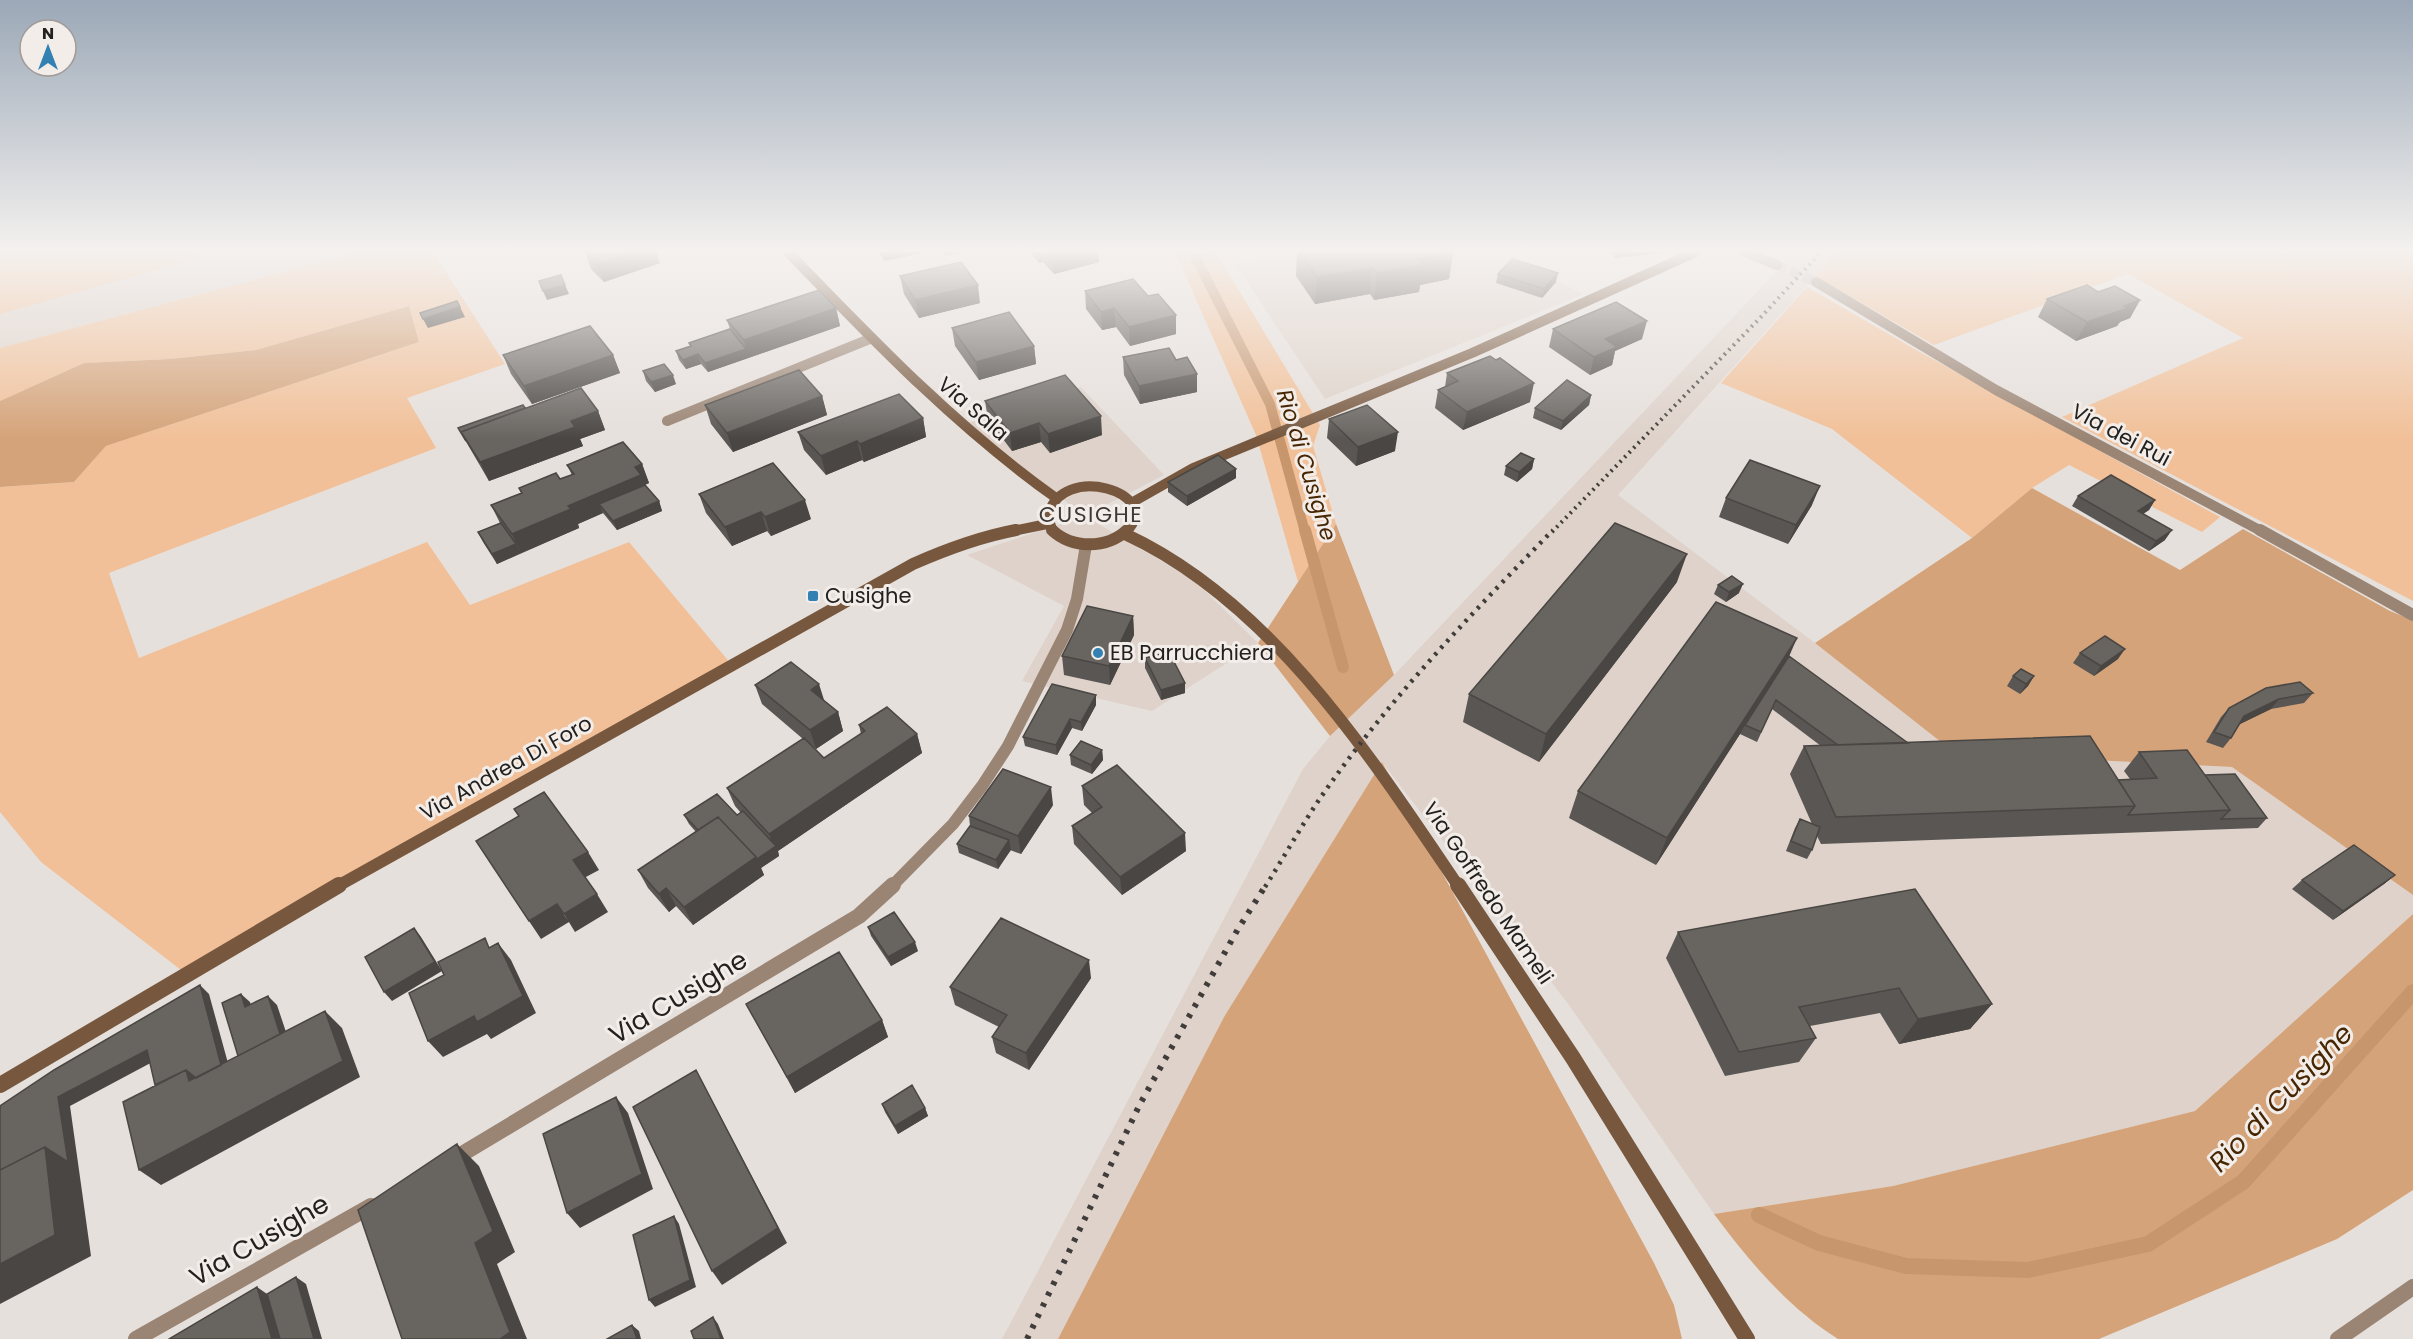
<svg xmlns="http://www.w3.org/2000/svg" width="2413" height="1339" font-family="Poppins,sans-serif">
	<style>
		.built { fill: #ded2ca }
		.green { fill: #f1c098 }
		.forest { fill: #d5a379 }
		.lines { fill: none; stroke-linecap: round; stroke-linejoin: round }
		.stream-far2 { stroke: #c7966d; stroke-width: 10 }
		.stream-far1 { stroke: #c7966d; stroke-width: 12 }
		.stream { stroke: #c7966d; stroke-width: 16 }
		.street-tunnel { stroke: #bfbab6; stroke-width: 10; stroke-dasharray: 10 4.5; stroke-linecap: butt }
		.street-far2 { stroke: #9a8473; stroke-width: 10 }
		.street-far1 { stroke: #9a8473; stroke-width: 12 }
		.street { stroke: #9a8473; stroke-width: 16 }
		.secondary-far2 { stroke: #77583f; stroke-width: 10 }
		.secondary-far1 { stroke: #77583f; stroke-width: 12 }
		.secondary { stroke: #77583f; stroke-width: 16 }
		.rail-far2 { stroke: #3f3c3a; stroke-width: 4; stroke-dasharray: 2 4.5; stroke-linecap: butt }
		.rail-far1 { stroke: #3f3c3a; stroke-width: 4.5; stroke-dasharray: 3 6; stroke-linecap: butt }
		.rail { stroke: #3f3c3a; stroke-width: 6; stroke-dasharray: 4 8; stroke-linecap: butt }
		.wall { fill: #595653 }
		.shaded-wall { fill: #494643 }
		.building { fill: #686460; stroke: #494643; stroke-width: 1.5 }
		.poi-dot { fill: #3380b3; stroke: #f3ede9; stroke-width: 2 }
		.labels { text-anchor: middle; stroke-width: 6; stroke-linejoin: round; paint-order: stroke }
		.street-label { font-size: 21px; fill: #23211f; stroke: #f3ede9 }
		.poi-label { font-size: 21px; fill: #23211f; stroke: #f3ede9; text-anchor: start }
		.water-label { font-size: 22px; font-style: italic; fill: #472604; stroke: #f3ede9 }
		.neighbourhood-label { font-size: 22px; letter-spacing: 1.5px; fill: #3e3936; stroke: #f3ede9 }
		.near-street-label { font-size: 26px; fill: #23211f; stroke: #f3ede9 }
		.near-water-label { font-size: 27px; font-style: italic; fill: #472604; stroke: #f3ede9 }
	</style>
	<rect width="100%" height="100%" fill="#e6e0dc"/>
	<path class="built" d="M0 252H357L0 348Z
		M1294 252H1512L1525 265 1584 294 1325 399 1236 265Z
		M1795 252H1837L1618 495 1815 643 1955 753 2232 767 2413 895V914L2195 1111 1893 1186 1714 1214 1569 1005 1382 762 1224 1017 1058 1339H1002L1303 769 1330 736 1394 675Z
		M1081 387 1164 475 1085 516 1195 581 1258 643 1152 711 1022 681 1064 606 967 555 1084 516 968 423Z"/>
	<path class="green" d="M0 252H196L199 258 0 314Z
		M357 252H433L505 364 407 398 436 448 109 573 139 658 427 542 470 605 629 542 736 670 181 970 41 862 0 812V487L74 482 106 446 419 342 409 306 256 350 170 359 84 363 0 401V348Z
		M1175 252H1216L1320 425 1313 446 1336 524 1298 582 1256 435Z
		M1837 252H2413V601L2062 417 2243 338 2128 274 1934 345 1815 276Z
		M1807 287 1918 351 2220 517 2202 532 2069 465 2032 488 1972 538 1832 429 1721 383Z"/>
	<path class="forest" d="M409 306 419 342 106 446 74 482 0 487V401L84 363 170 359 256 350Z
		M2032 488 2180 570 2243 529 2390 611 2413 620V895L2232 767 1955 753 1815 643 1972 538Z
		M1336 524 1394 675 1330 736 1258 643Z
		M1382 762 1654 1263 1674 1305 1682 1339H1058L1224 1017Z
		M2413 914V1190L2337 1239 2099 1339H1838C1787 1307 1750 1262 1714 1214L1893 1186 2195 1111Z"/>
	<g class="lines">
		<path class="stream-far2" d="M1193 252 1270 404 1305 532"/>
		<path class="stream-far1" d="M1305 530 1343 667"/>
		<path class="stream" d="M1759 1215 1819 1243 1906 1266 2028 1270 2148 1244 2243 1182 2413 992"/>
		<path class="street-tunnel" d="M1777 265 1816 282"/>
		<path class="street-far2" d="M1745 252 1777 265
			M1816 282 1996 390 2263 532
			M667 421 872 338"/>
		<path class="street-far1" d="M2260 530 2413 615
			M891 887 953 824 982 786 1008 746 1067 630 1077 599 1086 545"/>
		<path class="street" d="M452 1160 859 916 893 885
			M136 1339 371 1206
			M2338 1339 2413 1287"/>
		<path class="secondary-far2" d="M788 252C873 340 956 427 1056 498
			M1133 502 1193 468 1472 353 1696 252
			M1008 532 1047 524
			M1053 532 1048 517C1059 460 1167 493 1126 532"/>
		<path class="secondary-far1" d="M1052 530C1072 549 1107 549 1127 530
			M1125 534C1272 602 1371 757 1459 887
			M336 887 913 564C947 549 979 537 1016 530"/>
		<path class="secondary" d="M1458 885 1573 1058 1747 1339
			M0 1085 339 885"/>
		<path class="rail-far2" d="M1552 532 1760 318 1821 252"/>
		<path class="rail-far1" d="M1265 887C1286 854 1305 819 1328 787 1394 694 1474 611 1553 530"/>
		<path class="rail" d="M1027 1339 1140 1104 1238 929 1266 885"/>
	</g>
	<path class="wall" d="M585 252 660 263 604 282 591 269Z
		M879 252H926L884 261Z
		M1032 252H1098L1099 262 1054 274 1043 262 1039 263 1033 256Z
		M1297 252H1452L1453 253 1449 279 1420 285 1419 292 1374 300 1370 294 1315 304 1296 276Z
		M1610 252H1667L1615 258Z
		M1498 274 1556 282 1542 298 1496 283Z
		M900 276 980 303 919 318 904 294Z
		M1085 291 1176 334 1130 346 1116 327 1102 330 1086 309Z
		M2098 292 2140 300 2130 318 2120 322 2117 326 2076 341 2038 317 2047 299Z
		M836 308 840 326 708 372 701 364 686 369 679 360 676 351 690 346 689 343 730 329 727 320Z
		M952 328 1034 346 1036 364 979 380 955 346Z
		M1553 329 1642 339 1615 351 1612 365 1590 375 1549 347Z
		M503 355H613L620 373 532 404 511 374Z
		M1123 357 1176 360 1197 374V392L1140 404 1124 375Z
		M643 371 676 384 655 392 646 381Z
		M1447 373 1530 402 1463 430 1435 408 1438 390 1445 387Z
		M1591 395 1589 405 1561 430 1533 418 1535 408Z
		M822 396 827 415 733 452 711 424 705 405Z
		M985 401 1102 435 1050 453 1041 442 1012 451 988 419Z
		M525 408 598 411 605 430 580 439 583 446 489 481 458 428Z
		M923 418 926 437 864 462 862 460 826 475 804 450 798 432Z
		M1329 419 1395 451 1356 466 1327 438Z
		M1534 459 1532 469 1517 482 1504 475 1506 466Z
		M642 464 649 483 645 485 659 501 662 511 617 530 603 513 578 524 579 528 497 564 483 542 478 532 500 523 491 505 521 493 519 488 560 479 572 475 567 465Z
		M1236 478 1187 506 1168 492V482Z
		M699 494 811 519 771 536 767 531 732 546 706 513Z
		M2078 496 2155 500 2149 510 2143 514 2165 540 2149 551 2072 506Z
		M1726 498 1812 505 1788 544 1719 517Z
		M1677 582 1539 762 1463 722 1469 694Z
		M1718 585 1739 593 1726 602 1714 594Z
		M1133 616 1134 635 1110 685 1064 675 1062 656Z
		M2080 653 2118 659 2094 676 2073 663Z
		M1789 657 1908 743 2118 780 2130 779 2124 771 2139 752 2205 775 2267 818 2258 828 1821 844 1817 836 1812 850 1807 859 1786 851 1795 828 1800 819 1812 824 1790 774 1804 746H1821L1772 709 1757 742 1740 734 1656 865 1569 818 1578 791Z
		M1145 658 1185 693 1161 700 1145 668Z
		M2013 676H2034L2028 686 2020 694 2007 686Z
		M755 685 824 701 838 712 843 731 816 749 809 744 824 758 861 734 859 725 917 734 922 753 778 851 779 856 761 868 764 875 693 925 676 906 669 912 648 888 638 870 696 832 689 824 684 815H737L741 813 735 806 727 788 803 739 762 704Z
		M2313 693 2304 703 2271 709 2240 724 2231 738 2223 748 2206 742 2221 717 2229 708Z
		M1096 695V705L1082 731 1072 728 1057 755 1025 746 1023 737Z
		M1102 750 1103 760 1092 774 1071 765 1070 755Z
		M1082 786 1186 851 1122 895 1074 844 1072 826 1092 813 1084 805Z
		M1053 805 1021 854 1010 850 998 869 959 853 957 844 970 826 969 816Z
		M2395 875 2384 884 2333 920 2292 889 2302 880Z
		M868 927 918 951 891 966 871 936Z
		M1678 932 1992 1004 1970 1029 1899 1044 1880 1013 1810 1026 1816 1038 1799 1062 1725 1076 1666 958Z
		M1091 978 1029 1070 996 1053 992 1037 999 1027 955 1005 950 987Z
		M746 1004 882 1020 888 1037 795 1093Z
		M882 1104 925 1108 928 1116 898 1134 885 1112Z"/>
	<path class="shaded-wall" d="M633 252H656L660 263 604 282 597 264Z
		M883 252H903L904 257 884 261Z
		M903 252H926L904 257Z
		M944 252H961L945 256Z
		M1038 252H1042L1043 262 1039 263Z
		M1069 252H1098L1099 262 1054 274 1053 256Z
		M1617 252H1667L1615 258Z
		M1453 253 1449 279 1420 285 1419 292 1374 300 1377 273 1417 259Z
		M1372 268 1370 294 1315 304 1317 277Z
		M1558 273 1556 282 1542 298 1544 289Z
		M565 285 569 294 547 300 543 291Z
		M978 285 980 303 919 318 915 300Z
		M2140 300 2130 318 2120 322 2117 326 2076 341 2087 322 2124 306Z
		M460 307 465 317 428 328 423 319Z
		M836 308 840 326 708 372 705 363 746 349 744 340Z
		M1114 308 1116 327 1102 330 1101 312Z
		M1176 315V334L1130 346 1129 327Z
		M1647 321 1642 339 1615 351 1612 365 1590 375 1594 357 1605 339Z
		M1034 346 1036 364 979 380 976 362Z
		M698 354 701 364 686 369 683 360Z
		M613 355 620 373 532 404 524 386Z
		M1197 374V392L1140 404 1139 386Z
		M673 375 676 384 655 392 651 382Z
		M1534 383 1530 402 1463 430 1467 412Z
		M1591 395 1589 405 1561 430 1563 421Z
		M822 396 827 415 733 452 727 433Z
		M598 411 605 430 580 439 583 446 489 481 480 462 571 421Z
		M1101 416 1102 435 1050 453 1048 434Z
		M923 418 926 437 864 462 860 444Z
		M1039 423 1041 442 1012 451 1010 433Z
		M1398 432 1395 451 1356 466 1358 447Z
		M857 441 862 460 826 475 821 456Z
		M1534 459 1532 469 1517 482 1519 472Z
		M642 464 649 483 599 504 603 513 578 524 579 528 521 553 512 534 568 506 635 467Z
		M1236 469V478L1187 506V496Z
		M1820 486 1812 505 1788 544 1796 525Z
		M805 500 811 519 771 536 765 517Z
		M2155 500 2149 510 2132 521 2138 511Z
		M659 501 662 511 617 530 613 521Z
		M761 512 767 531 732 546 725 527Z
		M2172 530 2165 540 2149 551 2156 541Z
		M516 544 521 553 497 564 492 554Z
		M1687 554 1677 582 1539 762 1546 734Z
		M1743 584 1739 593 1726 602 1729 592Z
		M1133 616 1134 635 1110 685 1109 666Z
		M1797 638 1785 666 1745 725 1740 734 1656 865 1667 838Z
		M2125 649 2118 659 2094 676 2101 666Z
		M2034 676 2028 686 2020 694 2026 684Z
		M1185 683V693L1161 700V690Z
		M819 684 825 703 811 690Z
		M1096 695V705L1082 731 1081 722Z
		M2279 699 2271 709 2236 726 2244 716Z
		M838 712 843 731 816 749 810 730Z
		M1070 719 1072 728 1057 755 1056 745Z
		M917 734 922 753 778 851 779 856 761 868 764 875 693 925 684 907 756 857 774 847 769 834Z
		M1102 750 1103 760 1092 774 1091 765Z
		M1051 787 1053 805 1021 854 1018 836Z
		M1185 833 1186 851 1122 895 1120 877Z
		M1009 840 1011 850 998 869 996 860Z
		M588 852 599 870 584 878 573 860Z
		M2395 875 2384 884 2333 920 2343 911Z
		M666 888 676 906 669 912 659 894Z
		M597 894 608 912 575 932 564 914Z
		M557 904 569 922 541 939 529 921Z
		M414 928 421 937 442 971 392 1001 384 992Z
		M915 942 918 951 891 966 888 957Z
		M498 943 511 960 536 1013 491 1039 487 1034 443 1057 428 1041Z
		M1089 960 1091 978 1029 1070 1026 1053Z
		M200 985 209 994 231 1074 169 1106Z
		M241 994 250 1002 254 1016 245 1007Z
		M268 996 277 1005 293 1053 251 1076Z
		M1992 1004 1970 1029 1899 1044 1918 1019Z
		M325 1011 342 1028 360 1077 161 1185 139 1170Z
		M882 1020 888 1037 795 1093 787 1077Z
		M147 1050 158 1059 70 1106 79 1170 91 1256 0 1304V1264L58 1097Z
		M696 1070 705 1087 787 1243 722 1285 712 1271Z
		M616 1097 628 1113 653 1189 580 1228 567 1213Z
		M925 1108 928 1116 898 1134 895 1126Z
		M457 1144 479 1166 515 1252 497 1264 527 1339H500L475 1243Z
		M674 1216 679 1224 696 1287 655 1307 649 1300Z
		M296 1277 306 1284 322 1339H314Z
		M257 1287 277 1301 289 1339H272Z
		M713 1317 718 1324 724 1339H721Z
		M632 1325 639 1331 641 1339H637Z"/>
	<path class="building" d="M585 252H633L597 264Z
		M1049 252H1069L1053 256Z
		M1299 252H1451L1453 253 1417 259 1422 265 1377 273 1372 268 1317 277Z
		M1512 259 1558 273 1544 289 1498 274Z
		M961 262 978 285 915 300 900 276Z
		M561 275 565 285 543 291 539 281Z
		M1133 279 1148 296 1158 294 1176 315 1129 327 1114 308 1101 312 1085 291Z
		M2087 285 2098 292 2115 286 2140 300 2124 306 2128 308 2087 322 2047 299Z
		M819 290 836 308 744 340 727 320Z
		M457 301 460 307 423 319 420 313Z
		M1616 302 1647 321 1605 339 1617 347 1594 357 1553 329Z
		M1009 312 1034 346 976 362 952 328Z
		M590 326 613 355 524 386 503 355Z
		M730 329 746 349 705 363 698 354 683 360 676 351 691 346 689 343Z
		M1169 348 1176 360 1187 357 1197 374 1139 386 1123 357Z
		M1490 356 1496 360 1500 358 1534 383 1467 412 1438 390 1458 381 1447 373Z
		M664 364 673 375 651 382 643 371Z
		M799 370 822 396 727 433 705 405Z
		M1065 375 1101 416 1048 434 1039 423 1010 433 985 401Z
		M1567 380 1591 395 1563 421 1535 408Z
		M581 388 598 411 571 421 575 427 480 462 461 432Z
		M899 394 923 418 860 444 857 441 821 456 798 432Z
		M523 405 525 408 461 432 466 441 458 428Z
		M1367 405 1398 432 1358 447 1329 419Z
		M623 442 642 464 635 467 641 475 568 506 571 509 512 534 491 505 522 493 519 488 556 473 560 479 574 474 567 465Z
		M1521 453 1534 459 1519 472 1506 466Z
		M1218 455 1236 469 1187 496 1168 482Z
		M1750 460 1820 486 1796 525 1726 498Z
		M773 463 805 500 765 517 761 512 725 527 699 494Z
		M2111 475 2155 500 2138 511 2172 530 2156 541 2078 496Z
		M645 485 659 501 613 521 599 504Z
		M501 523 516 544 492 554 478 532Z
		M1615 523 1687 554 1546 734 1469 694Z
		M1732 576 1743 584 1729 592 1718 585Z
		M1716 602 1797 638 1667 838 1578 791Z
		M1087 606 1133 616 1109 666 1062 656Z
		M2105 636 2125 649 2101 666 2080 653Z
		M1169 652 1185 683 1161 690 1145 658Z
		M1789 656 1908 743 1838 745 1776 700 1761 732 1745 725Z
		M791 662 819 684 811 690 838 712 810 730 755 685Z
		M2021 669 2034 676 2026 684 2013 676Z
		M2300 682 2313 693 2279 699 2244 716 2231 738 2214 732 2229 708 2266 688Z
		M1052 684 1096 695 1081 722 1070 719 1056 745 1023 737Z
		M887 707 917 734 769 834 727 788 804 738 824 758 865 731 859 725Z
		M2090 736 2135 806 1836 817 1804 746Z
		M1081 741 1102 750 1091 765 1070 755Z
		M2187 750 2230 810 2128 815 2135 806 2118 780 2157 778 2139 752Z
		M1117 765 1185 833 1120 877 1072 826 1102 807 1082 786Z
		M1003 769 1051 787 1018 836 969 816Z
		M2235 774 2267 818 2221 819 2230 810 2205 775Z
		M544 792 588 852 573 860 597 894 564 914 557 904 529 921 476 841 519 816 514 809Z
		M717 794 737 815 743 811 776 846 757 859 756 857 718 817 698 830 684 815Z
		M718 817 756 857 684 907 666 888 659 894 638 870Z
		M1800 819 1820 827 1812 850 1791 841Z
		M970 826 1009 840 996 860 957 844Z
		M2354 845 2395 875 2343 911 2302 880Z
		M1915 889 1992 1004 1918 1019 1899 988 1799 1007 1816 1038 1739 1052 1678 932Z
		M894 912 915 942 888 957 868 927Z
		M1001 918 1089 960 1026 1053 992 1037 1007 1015 950 987Z
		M414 928 435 962 384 992 365 957Z
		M485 938 489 948 498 943 523 996 477 1022 474 1016 428 1041 409 993 444 975 438 962Z
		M839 952 882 1020 787 1077 746 1004Z
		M200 985 221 1065 196 1078 186 1070 155 1085 147 1050 58 1097 68 1162 45 1147 0 1170V1106L54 1070Z
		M241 994 245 1007 268 996 280 1034 238 1056 222 1003Z
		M325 1011 343 1061 139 1170 123 1102 186 1070 189 1081Z
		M696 1070 778 1228 712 1271 633 1107Z
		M912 1085 925 1108 895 1126 882 1104Z
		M616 1097 642 1174 567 1213 543 1134Z
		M457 1144 493 1231 475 1243 510 1332 500 1339H402L358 1210Z
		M45 1147 55 1235 0 1264V1170Z
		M674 1216 690 1280 649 1300 633 1235Z
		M296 1277 314 1339H280L267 1294Z
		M257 1287 272 1339H169Z
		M713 1317 721 1339H694L691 1331Z
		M632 1325 637 1339H607Z"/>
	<linearGradient id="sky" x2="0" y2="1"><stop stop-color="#9ba8b7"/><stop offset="0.57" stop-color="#f4f1ef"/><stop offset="1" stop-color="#f4f1ef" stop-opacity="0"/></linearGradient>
	<rect width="2413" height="439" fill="url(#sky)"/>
	<g class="poi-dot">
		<rect x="807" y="590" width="12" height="12" rx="3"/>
		<circle cx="1098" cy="653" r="6"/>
	</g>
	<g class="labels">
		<g class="street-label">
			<text transform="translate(973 409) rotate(41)" y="7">Via Sala</text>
			<text transform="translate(2121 435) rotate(28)" y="7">Via dei Rui</text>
			<text transform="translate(506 768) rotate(-29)" y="7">Via Andrea Di Foro</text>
			<text transform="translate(1488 893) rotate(56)" y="7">Via Goffredo Mameli</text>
		</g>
		<g class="poi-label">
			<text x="825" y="603">Cusighe</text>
			<text x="1110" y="660">EB Parrucchiera</text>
		</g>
		<g class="water-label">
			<text transform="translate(1307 465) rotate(73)" y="8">Rio di Cusighe</text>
		</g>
		<g class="neighbourhood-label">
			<text x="1091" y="522">CUSIGHE</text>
		</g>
		<g class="near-street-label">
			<text transform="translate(678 997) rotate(-31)" y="9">Via Cusighe</text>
			<text transform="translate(259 1240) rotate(-30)" y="9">Via Cusighe</text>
		</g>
		<g class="near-water-label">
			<text transform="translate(2281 1098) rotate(-46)" y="9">Rio di Cusighe</text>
		</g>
	</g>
	<g transform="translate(48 48)"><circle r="28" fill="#f3ede9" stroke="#a09b98" stroke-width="1.5"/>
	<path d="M0-4.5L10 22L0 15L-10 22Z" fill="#3380b3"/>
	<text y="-9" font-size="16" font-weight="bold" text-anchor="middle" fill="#23211f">N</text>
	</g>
</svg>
